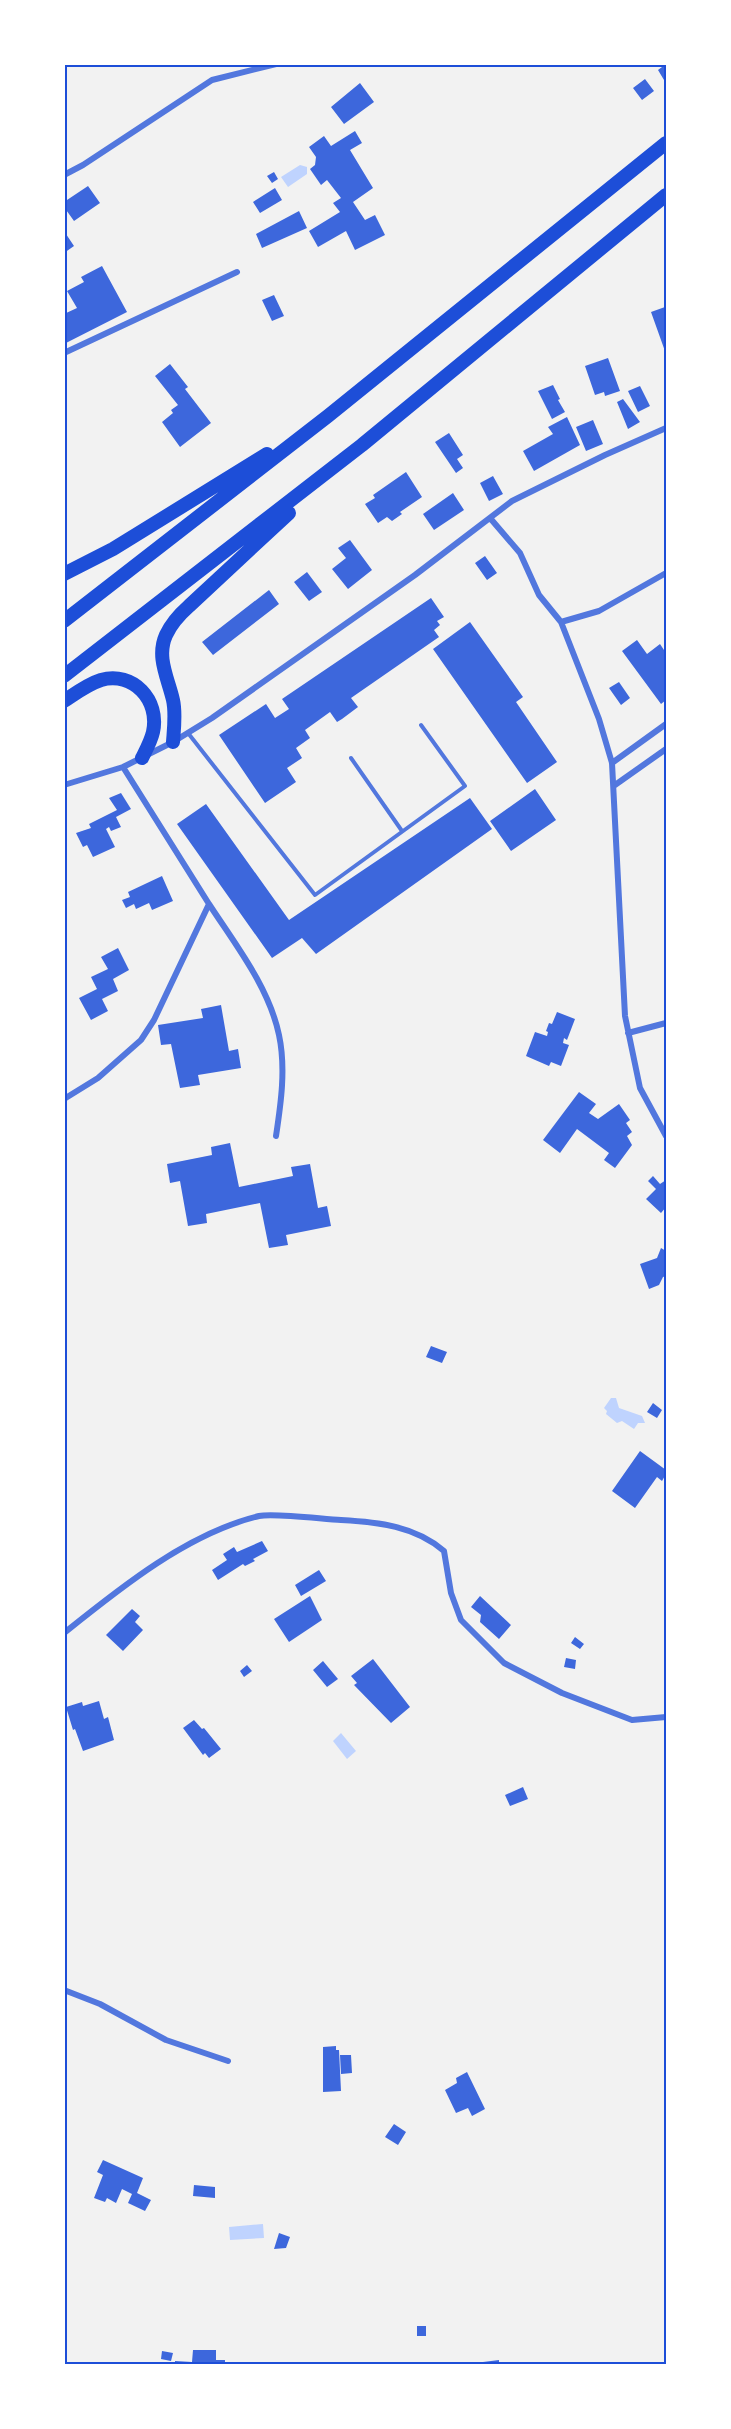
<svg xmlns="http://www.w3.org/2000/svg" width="731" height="2429" font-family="Signika,sans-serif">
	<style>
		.water { fill: #bfd3fe }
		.building { fill: #3d67dc }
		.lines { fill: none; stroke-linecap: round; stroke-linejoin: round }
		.service { stroke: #5277de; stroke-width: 4 }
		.minor { stroke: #5277de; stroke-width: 6 }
		.trunk { stroke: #1d4ed8; stroke-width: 14 }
		.neatline { fill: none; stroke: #1d4ed8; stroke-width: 2 }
	</style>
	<rect width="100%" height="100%" fill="#f2f2f2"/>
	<path class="water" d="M300 165 307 167V174L288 187 281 177Z
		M611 1398H616L619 1408 642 1416 645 1423H638L634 1429 622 1421 617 1423 606 1414 607 1411 604 1408Z
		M341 1733 356 1751 347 1759 333 1741Z
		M263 2224 264 2238 230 2240 229 2227Z"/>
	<path class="building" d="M666 64V79L664 80 658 70Z
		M645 79 654 91 642 100 633 88Z
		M360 83 374 102 344 124 331 107Z
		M355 131 362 143 350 150 373 188 353 202 365 220 375 215 385 235 355 250 346 231 318 247 309 231 340 212 333 203 341 198 327 180 321 185 310 169 315 165 316 157 309 147 324 136 331 146Z
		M274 172 278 179 272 183 267 176Z
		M88 186 100 203 74 221 64 207V202Z
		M275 188 282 200 260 213 253 202Z
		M299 211 307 228 262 248 256 234Z
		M64 231 74 246 64 253Z
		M102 266 127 312 64 344V314L77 308 67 291 84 282 81 277Z
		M274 295 284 316 272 321 262 300Z
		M665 307 666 309V354L651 312Z
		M608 358 620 391 605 396 604 392 595 395 585 366Z
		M170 364 188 387 185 389 211 423 180 447 162 422 173 413 171 410 178 405 155 376Z
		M553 385 560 399 558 400 565 412 552 419 538 391Z
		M640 386 650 406 638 412 628 391Z
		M623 399 640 422 628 429 617 402Z
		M567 417 580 445 534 471 523 451 553 434 548 427Z
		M593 420 603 444 586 451 576 427Z
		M449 433 463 455 457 459 463 468 456 473 435 442Z
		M406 472 422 497 400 512 402 514 392 521 387 517 378 523 365 504 375 498 373 495Z
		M493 476 503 494 489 501 480 483Z
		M453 493 464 510 434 530 423 514Z
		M350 540 372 570 348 589 332 569 346 558 338 548Z
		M485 556 497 573 487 580 475 563Z
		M307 572 322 592 309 601 294 582Z
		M269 590 279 604 213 655 202 642Z
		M431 598 444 617 437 621 440 625 434 630 439 637 351 698 358 707 342 719 337 722 330 712 305 730 310 738 296 748 302 758 287 768 296 782 265 803 219 735 266 704 275 718 289 709 282 699Z
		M470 622 523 697 516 702 557 762 527 783 433 649Z
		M637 640 647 654 660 644 666 653V700L661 704 622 651Z
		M619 682 630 698 621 705 609 688Z
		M535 789 556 820 511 851 490 821Z
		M121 793 131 809 116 817 121 827 111 831 109 827 106 829 115 847 93 857 87 845 83 847 76 833 91 828 89 824 117 810 109 798Z
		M470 798 492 829 316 954 302 938 272 958 177 824 206 804 289 920Z
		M162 876 173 901 152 910 149 903 136 909 134 904 126 908 122 900 130 897 128 892Z
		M118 948 129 970 113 979 118 991 102 999 108 1011 91 1020 79 998 97 989 91 977 108 969 101 957Z
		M221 1005 229 1051 238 1049 241 1068 198 1075 200 1085 180 1088 171 1044 161 1045 158 1025 203 1018 201 1009Z
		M557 1012 575 1019 567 1040 564 1038 563 1043 569 1045 561 1066 551 1062 549 1066 526 1056 535 1032 547 1036 548 1032 546 1031 549 1023 552 1024Z
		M579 1092 596 1104 589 1113 598 1119 619 1104 630 1120 626 1123 632 1132 627 1136 632 1145 615 1168 604 1160 609 1153 577 1129 560 1153 543 1140Z
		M230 1143 239 1187 293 1176 291 1167 310 1164 318 1208 327 1206 331 1226 286 1235 288 1245 269 1248 260 1203 206 1214 207 1223 188 1226 180 1181 170 1183 167 1164 212 1155 211 1147Z
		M653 1176 660 1184 666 1180V1207L661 1213 646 1199 656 1189 648 1181Z
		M661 1248 666 1251V1276L663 1277 659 1285 649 1289 640 1264 657 1258Z
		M431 1346 447 1352 442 1363 426 1357Z
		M653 1403 662 1410 657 1418 647 1412Z
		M640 1451 666 1470V1474L662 1481 657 1477 635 1508 612 1491Z
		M262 1541 268 1551 253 1559 255 1561 245 1566 243 1564 218 1580 212 1570 227 1560 223 1554 234 1547 237 1552Z
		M319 1570 326 1581 301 1596 295 1585Z
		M310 1596 322 1620 289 1642 274 1619Z
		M480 1596 511 1625 499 1639 480 1622 481 1615 471 1607Z
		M132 1609 140 1616 135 1622 143 1630 123 1651 106 1635Z
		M575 1637 584 1644 580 1649 571 1643Z
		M566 1658 576 1660 575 1669 564 1667Z
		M373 1659 410 1707 391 1723 354 1685 357 1683 351 1676Z
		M323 1661 338 1679 327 1687 313 1670Z
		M247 1665 252 1671 244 1677 240 1671Z
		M99 1701 104 1719 108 1717 114 1740 83 1751 75 1729 73 1730 66 1707 82 1702 83 1706Z
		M194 1720 202 1729 204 1728 221 1749 209 1758 205 1753 203 1755 183 1728Z
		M523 1787 528 1799 510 1806 505 1795Z
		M336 2046V2050H339L341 2091 323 2092V2047Z
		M340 2055H351L352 2073 341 2074Z
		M467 2072 485 2109 472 2116 468 2108 456 2113 445 2090 457 2083 456 2078Z
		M394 2124 406 2132 398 2145 385 2137Z
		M103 2160 143 2178 137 2193 151 2200 145 2211 128 2203 132 2194 122 2189 116 2203 107 2198 105 2202 94 2198 103 2175 97 2172Z
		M194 2185 215 2187V2198L193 2196Z
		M279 2233 290 2237 286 2248 274 2249Z
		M417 2326H426V2336H417Z
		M193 2350H216V2360H225V2364H175V2361L192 2362Z
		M162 2351 173 2353 171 2361 161 2359Z
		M499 2360V2364H483V2362Z"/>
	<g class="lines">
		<path class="service" d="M188 733 315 895 465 786 421 725
			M351 758 402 831"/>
		<path class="minor" d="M64 175 83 165 212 80 276 64
			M64 353 237 272
			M490 518 520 553 539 595 561 622 599 719 612 763 625 1016 640 1088 666 1136
			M561 622 599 611 666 573
			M612 763 666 724
			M64 785 123 767 173 742 212 718 415 575 512 501 605 455 666 428
			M615 785 666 749
			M209 904C235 944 269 987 279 1035 286 1068 281 1103 276 1136
			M628 1033 666 1023
			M64 1099 98 1078 141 1040 154 1020 209 904 123 767
			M64 1633C120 1588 188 1533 259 1516 275 1513 322 1519 341 1520 378 1522 415 1526 444 1551L451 1593 461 1620 504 1663 562 1693 632 1720 666 1717
			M64 1990 100 2004 166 2040 228 2061"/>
		<path class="trunk" d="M64 574 113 549 267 454
			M64 621 328 416 666 143
			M64 676 362 445 666 195
			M64 701C76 693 88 684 101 680 133 671 160 700 153 732 151 741 146 750 142 758
			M173 742C174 728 176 713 173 700 168 678 156 657 166 635 171 624 180 614 189 606L289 513"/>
	</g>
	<rect width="731" height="2429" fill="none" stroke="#ffffff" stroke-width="132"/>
	<rect x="66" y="66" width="599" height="2297" class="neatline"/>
</svg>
